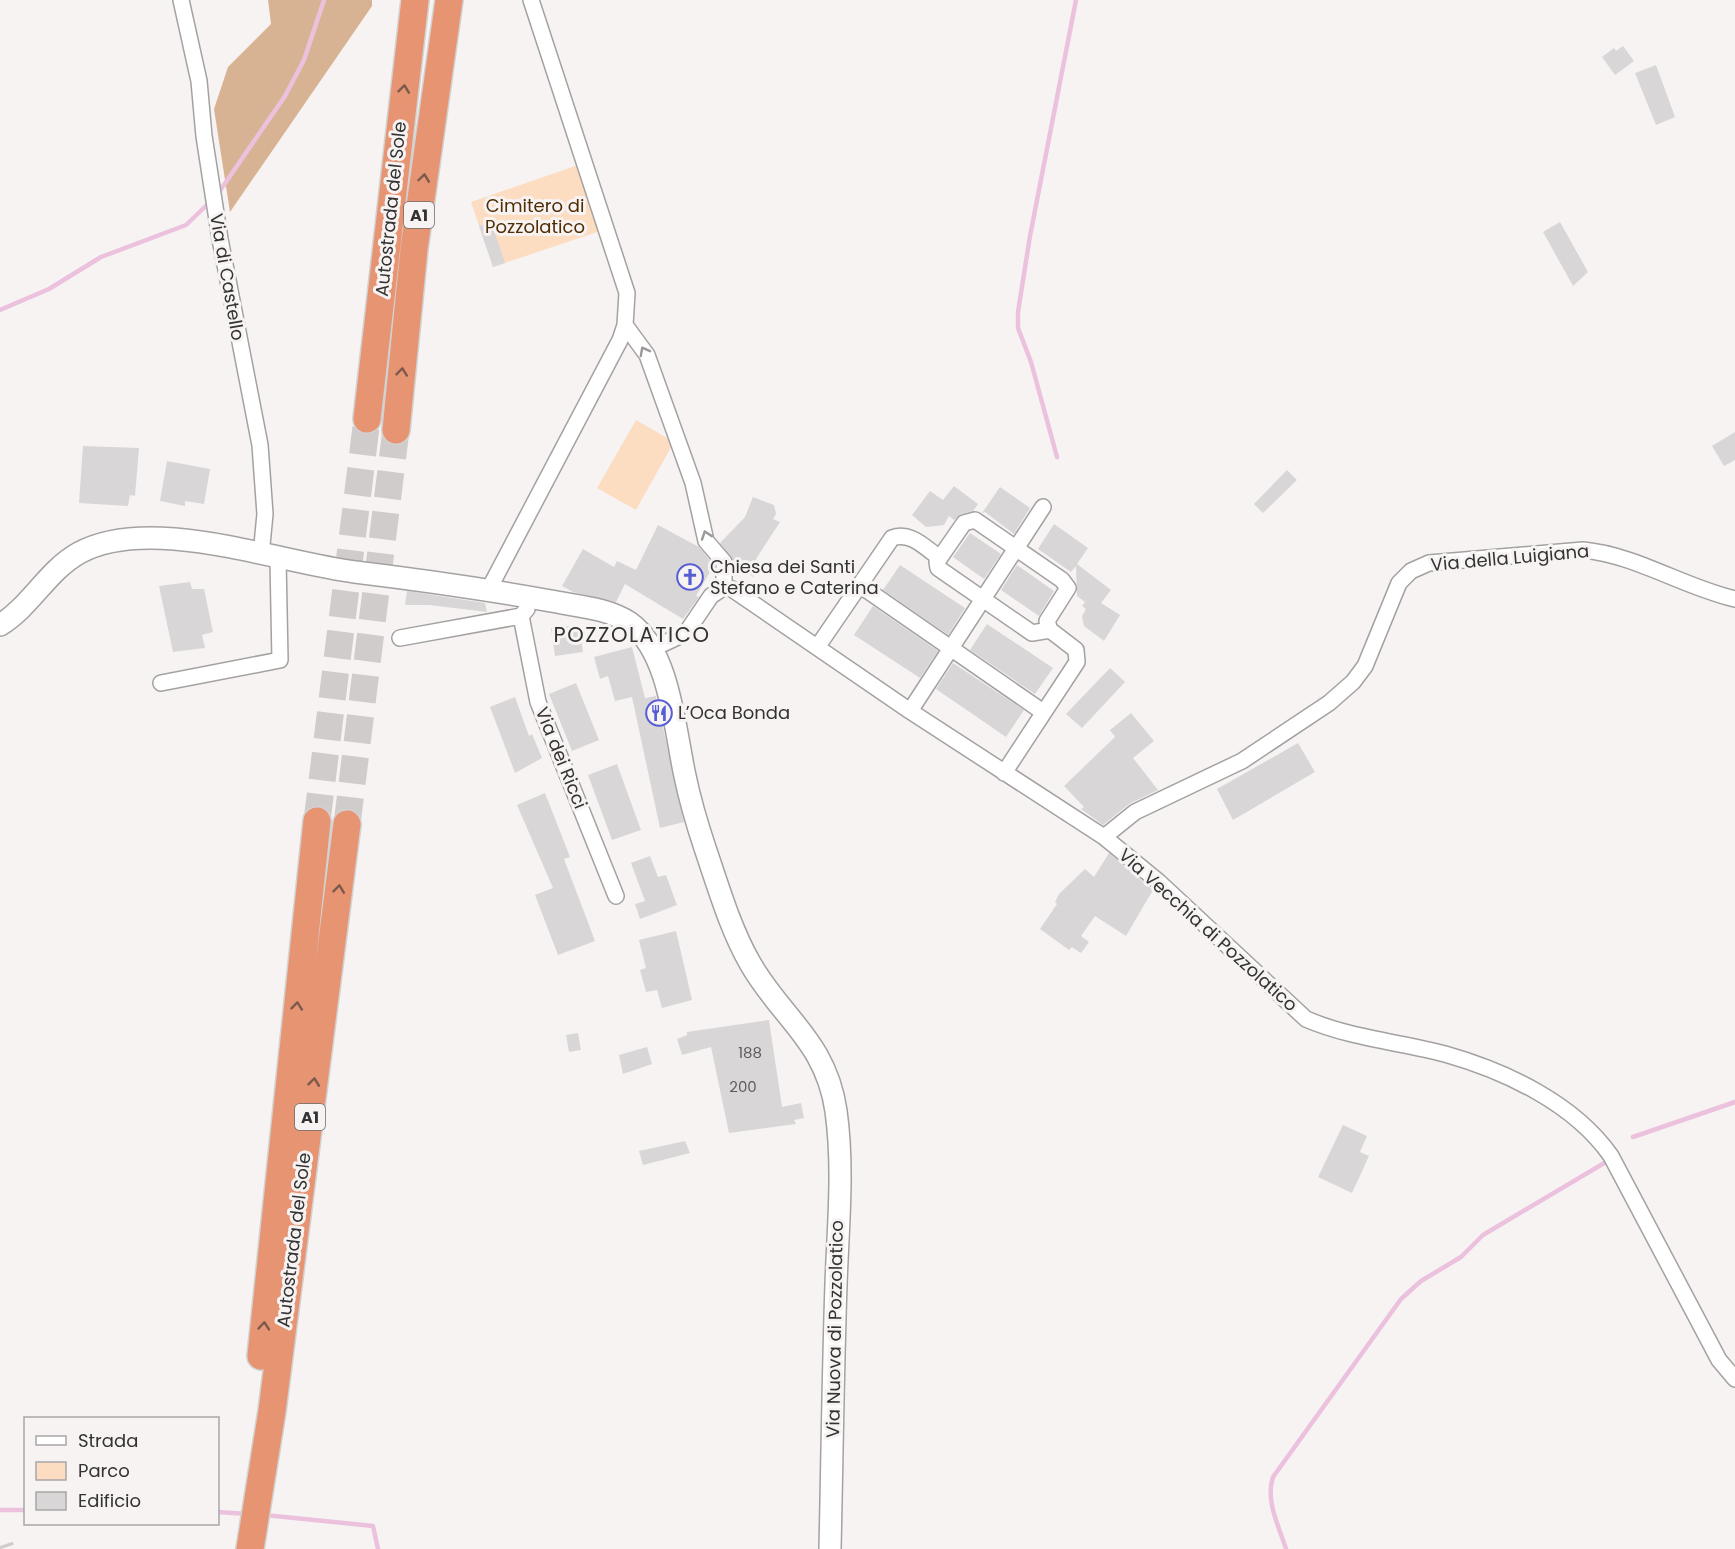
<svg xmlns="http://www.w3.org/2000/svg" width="1735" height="1549" font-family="Poppins,sans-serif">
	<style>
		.green { fill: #fcddc2 }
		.forest { fill: #d7b393 }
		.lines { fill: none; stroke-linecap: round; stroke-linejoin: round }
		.stream { stroke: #ebc1dd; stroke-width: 4.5 }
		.building { fill: #d9d6d7 }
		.highway-tunnel { stroke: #d0cccc; stroke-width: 27; stroke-dasharray: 27 14; stroke-linecap: butt }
		.street-casing { stroke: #a4a1a1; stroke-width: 18 }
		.secondary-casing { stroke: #a4a1a1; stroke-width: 24 }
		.highway-casing { stroke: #d2d2d2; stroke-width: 30 }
		.street { stroke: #fff; stroke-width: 15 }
		.secondary { stroke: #fff; stroke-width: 21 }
		.highway { stroke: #e79473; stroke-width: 27 }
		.oneway { stroke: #7c594c }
		.oneway2 { stroke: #9a9898 }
		.labels { text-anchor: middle; stroke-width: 6; stroke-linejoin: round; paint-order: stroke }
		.number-label { font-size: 15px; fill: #5d5b5b }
		.shield { fill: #f7f3f3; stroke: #6e6c6c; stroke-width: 1.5 }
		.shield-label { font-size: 16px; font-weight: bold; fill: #343232 }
		.park-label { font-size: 18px; fill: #502d04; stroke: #f7f3f3 }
		.street-label { font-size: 18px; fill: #343232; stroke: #f7f3f3 }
		.poi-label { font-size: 18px; fill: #343232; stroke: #f7f3f3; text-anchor: start }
		.quarter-label { font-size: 21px; letter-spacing: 1.5px; fill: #343232; stroke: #f7f3f3 }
	</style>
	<rect width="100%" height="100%" fill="#f7f3f3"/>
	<path class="green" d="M578 165 600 231 493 267 471 202Z
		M636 420 674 442 636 510 597 488Z"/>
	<path class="forest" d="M268 0H372V6L230 212 214 109 228 67 271 24Z"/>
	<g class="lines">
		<path class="stream" d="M217 195 285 96 304 60 324 0
			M0 310 49 289 101 257 186 225 211 201
			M1057 457 1031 362 1018 328V312L1030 236 1076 0
			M1633 1137 1735 1102
			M0 1510H26
			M218 1512 248 1514
			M265 1515 373 1526 378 1549
			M1286 1549C1279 1526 1265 1501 1273 1477L1401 1299 1421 1281 1461 1257 1483 1235 1606 1162"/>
	</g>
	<path class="building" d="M1623 46 1634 61 1615 75 1602 57 1614 48 1616 51Z
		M1656 65 1675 117 1656 125 1635 73Z
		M491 222 505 263 493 267 479 226Z
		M1560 222 1588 272 1573 286 1543 232Z
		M1735 432V460L1724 466 1712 446Z
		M83 446 139 448 135 496 130 495 128 506 79 503Z
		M167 461 210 469 204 504 185 501V506L160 501Z
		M1287 470 1297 480 1263 513 1254 504Z
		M954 486 978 504 973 511 961 514 954 520 949 516 944 525 926 527 912 515 930 491 943 500Z
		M1000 487 1030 508 1014 534 985 512 982 513Z
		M753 497 774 505 776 514 773 519 780 522 756 559 762 565 753 577 733 561 720 543 745 517Z
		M1054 524 1088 548 1077 564 1111 590 1101 603 1120 615 1104 641 1084 626 1082 616 1086 609 1082 606 1085 602 1077 596 1076 566 1071 572 1038 549Z
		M658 525 699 547 714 565 696 596 699 597 683 619 625 584 616 602 573 592 562 586 583 549 614 567 617 561 636 570Z
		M970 533 1001 554 984 579 953 557Z
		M900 565 965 608 948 635 883 590Z
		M1017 565 1054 591 1039 616 1001 590Z
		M190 582 192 589H204L213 632 202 635 205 648 173 652 159 586Z
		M407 591 485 603 487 612 429 605H405Z
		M873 606 938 651 920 678 854 635Z
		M987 624 1053 668 1035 694 970 650Z
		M579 625 583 652 555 656 551 628Z
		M632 647 645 698 656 696 684 822 660 828 632 697 615 701 608 676 600 679 594 657Z
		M953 663 1024 710 1006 737 936 689Z
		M1110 668 1125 682 1082 728 1066 714Z
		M576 683 599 740 572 751 549 694Z
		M515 697 529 736 532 734 542 758 515 773 490 707Z
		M1131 713 1154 741 1133 758 1158 790 1129 804 1103 825 1081 809 1084 807 1064 786 1115 737 1110 730Z
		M1298 743 1315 772 1233 820 1217 789Z
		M617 764 641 830 612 840 588 775Z
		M545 793 570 857 564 859 595 941 558 955 535 895 553 888 517 805Z
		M1109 853 1153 890 1126 936 1095 916 1081 936 1089 942 1081 953 1072 947 1069 950 1040 929 1057 904 1055 902 1059 894 1085 869 1094 877Z
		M650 856 658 877 666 875 677 905 640 919 635 904 645 901 631 863Z
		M676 931 692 1000 662 1008 657 990 646 992 640 970 646 968 639 940Z
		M769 1020 782 1107 801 1103 804 1118 794 1120 796 1124 729 1133 711 1047 682 1055 677 1039 687 1035V1032Z
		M578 1033 581 1050 569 1052 566 1035Z
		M647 1047 652 1064 623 1074 619 1055Z
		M1343 1125 1367 1136 1360 1152 1369 1156 1352 1193 1318 1177Z
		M685 1141 690 1153 643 1165 639 1151Z"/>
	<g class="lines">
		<path class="highway-tunnel" d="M317 821 367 419
			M347 824 396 430
			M0 1546 1 1549"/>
		<g class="street-casing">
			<path id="street" d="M181 0 199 81 204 136 220 239 260 445 265 514 261 555
				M625 325 647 355 693 483 706 541 724 562V587
				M861 586 1043 712
				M489 589 620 340 625 325 627 293 531 0
				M521 616 538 702 616 896
				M400 638 521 616 527 609
				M818 646 892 538C911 531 925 548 940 558
				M652 649 686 633 711 596 724 587 732 589 910 711 1104 837 1159 882 1306 1019C1350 1038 1399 1042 1445 1054 1505 1071 1574 1103 1611 1156L1719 1360 1735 1379
				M161 683 280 660 278 559
				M910 711 1043 507
				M1004 773 1077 662 1076 650 1050 630 1047 621 1068 588 1062 580 975 520 964 523 937 562 938 568 1032 633 1050 630
				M1104 837 1135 812 1242 761 1329 703 1353 682 1365 666 1399 583 1411 571 1429 563 1583 550C1636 555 1683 587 1735 599"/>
		</g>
		<g class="secondary-casing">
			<path id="secondary" d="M0 625C31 606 47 571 79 553 150 514 277 562 355 572 421 580 485 589 551 601 576 606 608 608 630 623 670 652 675 731 685 776 690 800 697 824 705 848 718 886 730 928 750 963 781 1018 826 1041 836 1111 844 1168 838 1227 836 1284 833 1373 832 1461 830 1549"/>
		</g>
		<g class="highway-casing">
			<path id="highway" d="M367 419 415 0
				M396 430 414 249 449 0
				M261 1356 317 821
				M250 1549 272 1411 347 824"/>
		</g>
		<use href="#street" class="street"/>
		<use href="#secondary" class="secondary"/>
		<use href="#highway" class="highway"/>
	</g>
	<defs><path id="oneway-chevron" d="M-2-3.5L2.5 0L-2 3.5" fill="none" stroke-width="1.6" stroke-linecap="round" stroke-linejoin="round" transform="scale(1.5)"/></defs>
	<g class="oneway">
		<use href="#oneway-chevron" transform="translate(404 89) rotate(-83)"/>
		<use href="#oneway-chevron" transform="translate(424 178) rotate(-82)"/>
		<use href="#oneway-chevron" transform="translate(402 372) rotate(-84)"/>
		<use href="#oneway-chevron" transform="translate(339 889) rotate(-83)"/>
		<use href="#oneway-chevron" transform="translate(297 1006) rotate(-84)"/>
		<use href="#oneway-chevron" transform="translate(314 1082) rotate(-83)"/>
		<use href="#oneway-chevron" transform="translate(264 1326) rotate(-85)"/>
	</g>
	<g class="oneway2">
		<use href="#oneway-chevron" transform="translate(644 351) rotate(-118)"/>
		<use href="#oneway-chevron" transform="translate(706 535) rotate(-109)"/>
	</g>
	<defs>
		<g id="church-ring" transform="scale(1.35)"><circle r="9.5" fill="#f7f3f3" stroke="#565ed4" stroke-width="1.5"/><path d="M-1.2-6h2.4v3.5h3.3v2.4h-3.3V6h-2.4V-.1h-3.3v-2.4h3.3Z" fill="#565ed4"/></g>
		<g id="restaurant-ring" transform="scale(1.35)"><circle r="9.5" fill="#f7f3f3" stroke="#565ed4" stroke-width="1.5"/><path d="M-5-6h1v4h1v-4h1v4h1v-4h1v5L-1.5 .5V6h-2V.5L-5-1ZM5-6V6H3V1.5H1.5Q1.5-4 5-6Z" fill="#565ed4"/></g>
	</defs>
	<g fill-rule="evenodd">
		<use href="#church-ring" x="690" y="577"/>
		<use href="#restaurant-ring" x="659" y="713"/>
	</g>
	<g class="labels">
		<g class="number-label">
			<text x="750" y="1058">188</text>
			<text x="743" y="1092">200</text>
		</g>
		<g class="shield">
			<rect x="404" y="202" width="30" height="26" rx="4.5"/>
			<rect x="295" y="1104" width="30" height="26" rx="4.5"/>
		</g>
		<g class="shield-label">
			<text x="419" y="221">A1</text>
			<text x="310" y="1123">A1</text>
		</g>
		<g class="park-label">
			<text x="535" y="212">Cimitero di<tspan x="535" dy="21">Pozzolatico</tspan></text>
		</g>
		<g class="street-label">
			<text transform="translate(391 209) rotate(-84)" y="6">Autostrada del Sole</text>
			<text transform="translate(227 277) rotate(80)" y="6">Via di Castello</text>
			<text transform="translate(1510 558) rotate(-5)" y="6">Via della Luigiana</text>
			<text transform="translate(561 758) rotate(68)" y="6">Via dei Ricci</text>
			<text transform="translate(1208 930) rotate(42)" y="6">Via Vecchia di Pozzolatico</text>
			<text transform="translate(294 1240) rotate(-83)" y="6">Autostrada del Sole</text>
			<text transform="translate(835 1329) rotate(-89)" y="6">Via Nuova di Pozzolatico</text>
		</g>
		<g class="poi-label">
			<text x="710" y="573">Chiesa dei Santi<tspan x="710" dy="21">Stefano e Caterina</tspan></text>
			<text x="678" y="719">L’Oca Bonda</text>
		</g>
		<g class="quarter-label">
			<text x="632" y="642">POZZOLATICO</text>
		</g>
	</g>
	<rect x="24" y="1417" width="195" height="108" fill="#f7f3f3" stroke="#a9a6a6" stroke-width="1.5"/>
	<rect x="36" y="1436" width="30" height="9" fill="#ffffff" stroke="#a9a6a6" stroke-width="1.5"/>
	<text x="78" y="1447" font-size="18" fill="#343232">Strada</text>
	<rect x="36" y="1462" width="30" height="18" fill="#fcddc2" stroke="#a9a6a6" stroke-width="1.5"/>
	<text x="78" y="1477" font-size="18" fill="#343232">Parco</text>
	<rect x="36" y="1492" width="30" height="18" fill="#d9d6d7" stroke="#a9a6a6" stroke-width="1.5"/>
	<text x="78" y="1507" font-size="18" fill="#343232">Edificio</text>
</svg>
